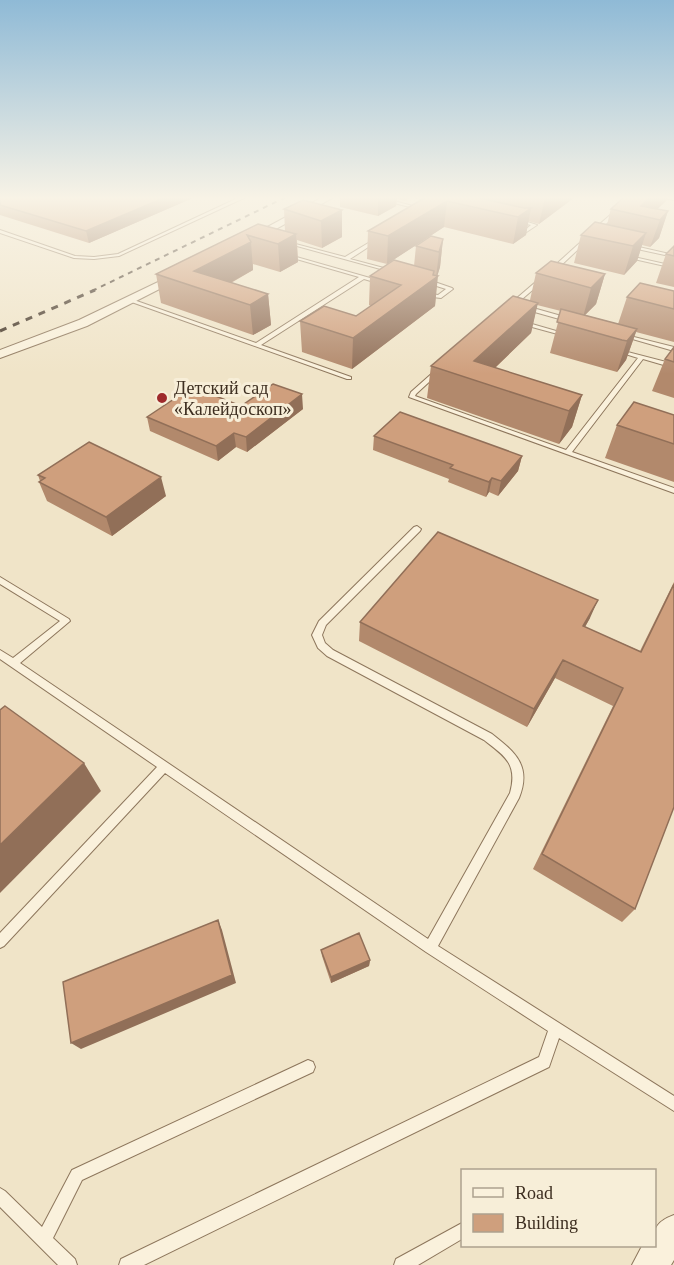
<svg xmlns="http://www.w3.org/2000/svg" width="674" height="1265" font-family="Georgia,serif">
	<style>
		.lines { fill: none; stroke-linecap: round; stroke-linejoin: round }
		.lane-casing { stroke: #8d765c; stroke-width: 2 }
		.street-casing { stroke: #8d765c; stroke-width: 2 }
		.lane { fill: #faf1dc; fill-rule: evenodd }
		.street { fill: #faf1dc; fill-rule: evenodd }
		.rail-far1 { stroke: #3d2e20; stroke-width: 2; stroke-dasharray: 5 5; stroke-linecap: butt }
		.rail { stroke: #3d2e20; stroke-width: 3; stroke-dasharray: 7 7; stroke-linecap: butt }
		.wall { fill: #b2896c }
		.shaded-wall { fill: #916f58 }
		.building { fill: #cf9f7d; stroke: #916f58; stroke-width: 1.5 }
		.poi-dot { fill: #9e2a2b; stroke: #f7eed8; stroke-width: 2 }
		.labels { text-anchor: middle; stroke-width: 6; stroke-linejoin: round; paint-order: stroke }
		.far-poi-label { font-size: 18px; fill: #3d2e20; stroke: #f7eed8; text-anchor: start }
	</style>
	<rect width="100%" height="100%" fill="#f0e4c8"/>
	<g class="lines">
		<g class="lane-casing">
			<path id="lane" d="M240 197H246L119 256 94 259 74 258 0 233V230L75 256 94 257 118 254Z
				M370 197H379L424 209 422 210Z
				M414 197H422L437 202 435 203Z
				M631 197H636L597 232H593V230Z
				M663 197 674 198V200L664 198Z
				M514 219H518L537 225 525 233 512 231 514 229 524 231 531 225 514 221Z
				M375 239 379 240 350 259 395 271V273L286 243 288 242 345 257Z
				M583 240 587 241 555 271H551V269Z
				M630 245 674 255V257L628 247Z
				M286 254 384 282 381 284 364 279 261 345 351 377V379H347L126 300 131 299 256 343 359 277 286 256Z
				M625 255 674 266V268L625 257Z
				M426 279 452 288 453 289 441 298 424 296 423 295 426 293 438 295 446 289 424 282V280Z
				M538 280 543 281 514 306H510V304Z
				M526 306 572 319 573 320 570 322 524 309 523 308Z
				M521 322H525L570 335 565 336 521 324Z
				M622 334 674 347V351L622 336Z
				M616 349 674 364V368L643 359 572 452 674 488V493L409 397 411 392 437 369H441V371L416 394 415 396 566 450 638 358 616 351Z
				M417 526 421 529 420 531 326 625 322 635 325 643 333 650 492 734C515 752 532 766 519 798L438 946 674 1096V1111L559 1038 549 1067 144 1265H119L121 1259 539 1057 548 1031 426 952 165 773 4 946 0 948V933L157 767 0 659V650L13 658 60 621 0 584V577L69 619 70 621 20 663 428 939 510 793C518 764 505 756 484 740L327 656 318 648 312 635 319 621 414 527Z
				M308 1060 313 1062 315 1067 313 1072 82 1180 53 1238 75 1259 77 1265H58L0 1207V1188L5 1191 42 1227 72 1170Z
				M462 1223V1239L418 1265H394L396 1259Z"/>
		</g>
		<g class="street-casing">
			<path id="street" d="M323 197H334L254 241 245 239Z
				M181 271 186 274 185 276 87 326 0 358V350L79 320Z
				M674 1215V1260L671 1265H632L642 1246H654C654 1227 656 1222 674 1215Z"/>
		</g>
		<use href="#lane" class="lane"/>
		<use href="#street" class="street"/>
		<path class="rail-far1" d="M92 291 286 197"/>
		<path class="rail" d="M0 331 95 290"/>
	</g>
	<path class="wall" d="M0 197H195L89 243 0 215Z
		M340 197H411L405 201 397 199 396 206 378 216 340 207Z
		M426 197H575L539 224 528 221 526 235 513 244 444 227 387 264 367 259 368 231Z
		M624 197H667L666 201 657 209 668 211 659 238 650 247 642 245 637 261 624 275 574 263 581 235 607 225 611 208Z
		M284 209 342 210V237L322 248 297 240 298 262 280 272 253 264V270L231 283 268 294 271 325 253 335 161 303 156 274 258 224 285 231Z
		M443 239 440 267 437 276 435 306 352 369 302 352 300 321 356 316 371 306 369 305 370 276 414 266 416 246Z
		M674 246V287L656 283 666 254Z
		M536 273 605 274 596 304 585 315 618 324 627 297 674 291V342L636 332 626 360 617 372 550 353 561 311 537 305 531 333 495 368 582 395 572 427 559 444 427 398 431 366 530 300Z
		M674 347V398L652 391 665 359Z
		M191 393 241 406 303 409 247 452 236 447 218 461 150 431 147 417Z
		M674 415V482L605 458 617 425Z
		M374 436 522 456 518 471 498 496 489 492 486 497 448 482 449 479 373 450Z
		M38 475 166 496 112 536 47 501 39 482 40 481Z
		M674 582V807L635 909 622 922 533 869 613 706 555 678 527 727 359 641 360 622 590 618 585 627 640 651Z
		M321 950 370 960 369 966 331 983 322 956Z"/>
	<path class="shaded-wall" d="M166 197H195L89 243 86 231Z
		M378 197H397L396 206 378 216Z
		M546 197H575L539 224 545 198Z
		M650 197H667L666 201 649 217 641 206Z
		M447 201 444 227 387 264 388 236Z
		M531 208 526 235 513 244 518 217Z
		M342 210V237L322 248 321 221Z
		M668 211 659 238 650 247 660 220Z
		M646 233 637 261 624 275 633 246Z
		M296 234 298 262 280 272 278 244Z
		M443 239 440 267 437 277 438 276 435 306 352 369 353 338 434 271 433 280 436 278 439 252Z
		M251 242 253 270 212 293 194 271Z
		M605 274 596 304 583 317 591 288Z
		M268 294 271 325 253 335 250 305Z
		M538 303 531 333 480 382 474 361Z
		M637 329 626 360 617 372 627 341Z
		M302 394 303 409 247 452 246 437Z
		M582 395 572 427 559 444 569 411Z
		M234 433 236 447 218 461 216 446Z
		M522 456 518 471 498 496 501 481Z
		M161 477 166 496 112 536 106 517Z
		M492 478 489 492 486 497 489 482Z
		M598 600 590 618 575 644 583 626Z
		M563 660 555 678 527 727 534 709Z
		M84 763 101 791 0 893V845Z
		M218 920 222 930 236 983 81 1049 71 1043Z
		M370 960 369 966 331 983V977Z"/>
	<path class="building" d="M0 197H166L86 231 0 205Z
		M426 197H475L524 208H531L518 217 447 201 388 236 368 231Z
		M624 197H650L641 206 668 211 660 220 611 209Z
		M303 200 342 210 321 221 284 209Z
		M595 222 646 233 633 246 581 235Z
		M258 224 296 234 278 244 247 235 251 242 194 271 268 294 250 305 156 274Z
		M431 236 443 239 439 252 416 246Z
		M674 246V256L666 254Z
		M394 260 434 271 433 275 438 276 353 338 300 321 324 306 356 316 401 285 370 276Z
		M551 261 605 274 591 288 536 273Z
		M640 283 674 291V309L627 297Z
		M513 296 538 303 474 361 582 395 569 411 431 366Z
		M561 309 637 329 627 341 622 340 557 322Z
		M674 347V362L665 359Z
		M273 384 302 394 246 437 234 433 216 446 147 417 186 391 191 393 198 389 241 406Z
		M634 402 674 415V444L617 425Z
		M400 412 522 456 501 481 492 478 489 482 450 468 453 465 374 436Z
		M89 442 161 477 106 517 39 482 45 478 38 475Z
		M438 532 598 600 583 626 641 652 674 584V807L635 909 542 854 623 688 563 660 534 709 360 622Z
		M5 706 84 763 0 845V710Z
		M218 920 232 975 71 1043 63 982Z
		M359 933 370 960 331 977 321 950Z"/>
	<linearGradient id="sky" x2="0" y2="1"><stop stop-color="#8fbad6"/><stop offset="0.53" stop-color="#f8f3e6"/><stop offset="1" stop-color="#f8f3e6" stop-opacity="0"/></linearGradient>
	<rect width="674" height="374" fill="url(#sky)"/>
	<circle class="poi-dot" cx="162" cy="398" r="6"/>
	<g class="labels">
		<g class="far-poi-label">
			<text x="174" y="394">Детский сад<tspan x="174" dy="21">«Калейдоскоп»</tspan></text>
		</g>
	</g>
	<rect x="461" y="1169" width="195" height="78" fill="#f7eed8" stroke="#ada18e" stroke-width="1.5"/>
	<rect x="473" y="1188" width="30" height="9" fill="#faf1dc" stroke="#ada18e" stroke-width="1.5"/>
	<text x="515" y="1199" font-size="18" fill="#3d2e20">Road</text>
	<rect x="473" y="1214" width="30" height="18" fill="#cf9f7d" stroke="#ada18e" stroke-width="1.5"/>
	<text x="515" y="1229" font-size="18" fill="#3d2e20">Building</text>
</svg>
